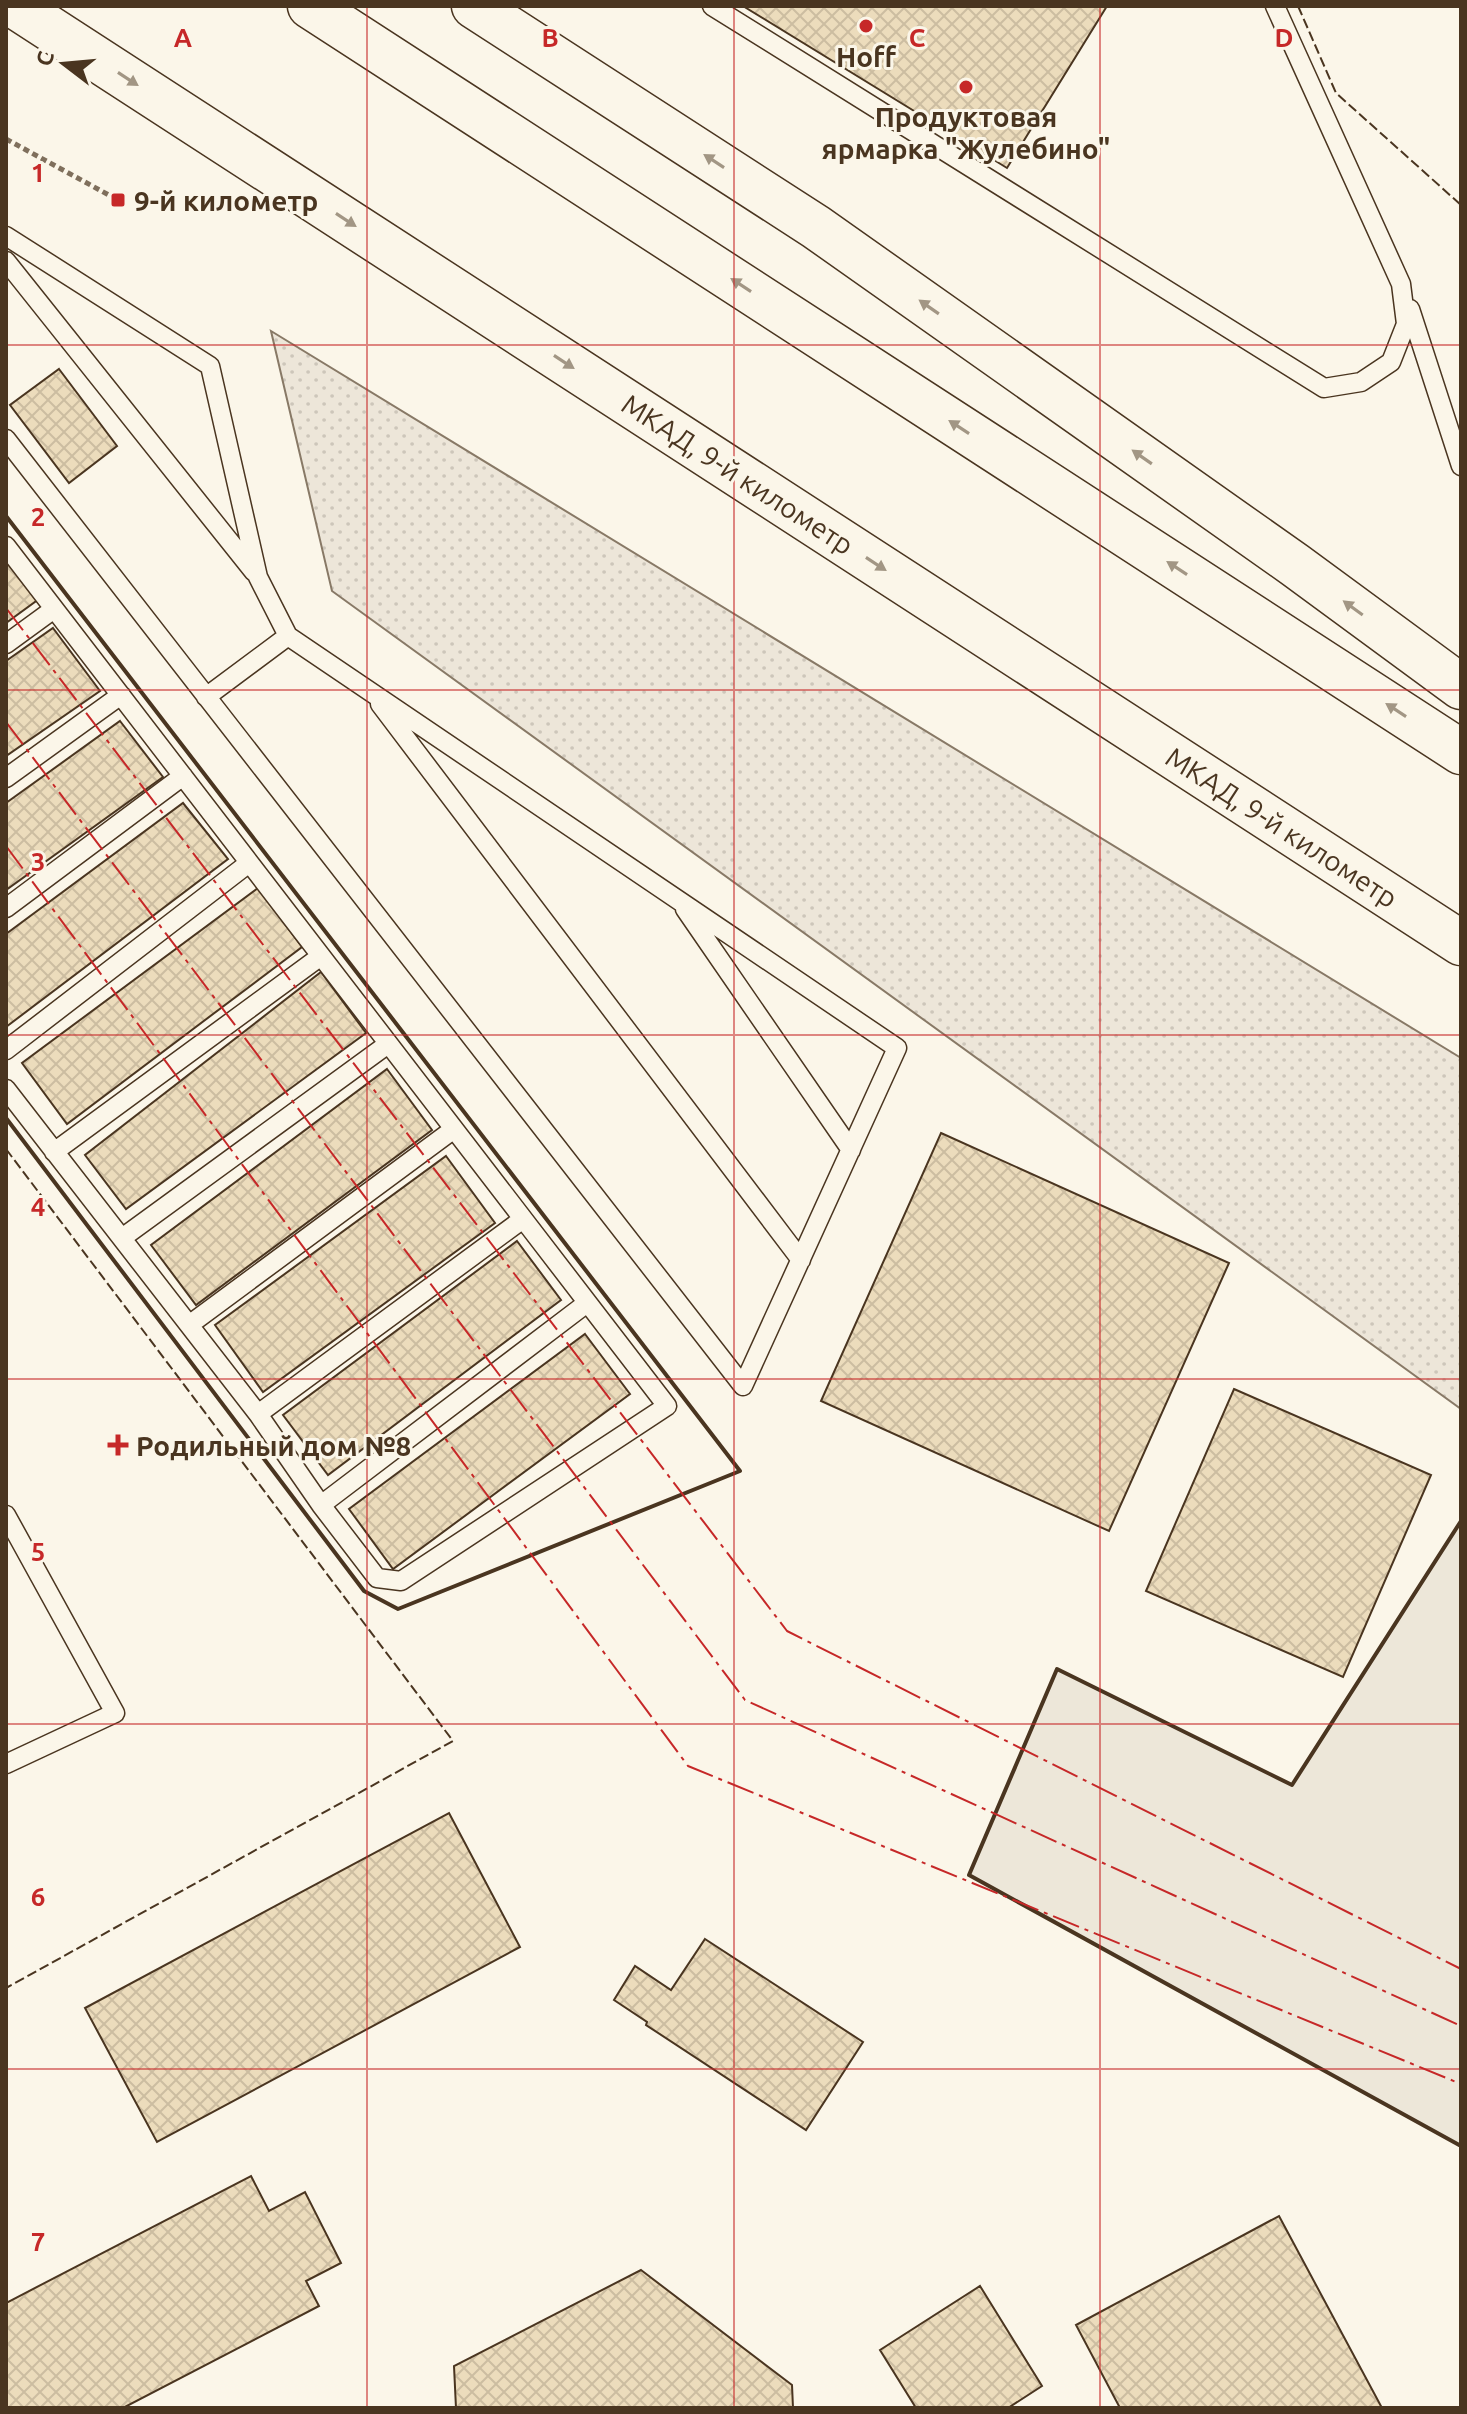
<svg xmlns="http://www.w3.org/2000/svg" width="1467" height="2414" font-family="Ubuntu,sans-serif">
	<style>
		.park { fill: url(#park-dots); stroke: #887966; stroke-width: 2 }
		.parking { fill: #ede7d9; stroke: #887966; stroke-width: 2 }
		.building { fill: url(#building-cross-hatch); stroke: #4a3520; stroke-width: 2 }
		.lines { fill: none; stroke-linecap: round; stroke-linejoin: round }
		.service-casing { stroke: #4a3520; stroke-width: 21 }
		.primary-casing { stroke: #4a3520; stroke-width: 47 }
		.trunk-casing { stroke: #4a3520; stroke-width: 47 }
		.path { stroke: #7f6f5c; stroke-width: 5; stroke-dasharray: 6 4; stroke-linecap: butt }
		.service { stroke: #fbf6e9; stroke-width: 18 }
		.primary { stroke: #fbf6e9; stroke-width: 44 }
		.trunk { stroke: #fbf6e9; stroke-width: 44 }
		.fence { stroke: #4a3520; stroke-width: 2; stroke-dasharray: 10 4; stroke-linecap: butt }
		.wall { stroke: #4a3520; stroke-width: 4 }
		.power { stroke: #c62828; stroke-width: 2; stroke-dasharray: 28 6 4 6; stroke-linecap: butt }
		.oneway { fill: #a29684 }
		.grid { fill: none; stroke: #c62828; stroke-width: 2; stroke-opacity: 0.55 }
		.poi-dot { fill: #c62828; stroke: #fbf6e9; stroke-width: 3 }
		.labels { text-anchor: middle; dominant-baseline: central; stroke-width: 6; stroke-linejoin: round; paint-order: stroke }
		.poi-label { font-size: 28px; font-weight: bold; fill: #4a3520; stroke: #fbf6e9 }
		.street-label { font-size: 28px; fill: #4a3520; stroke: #fbf6e9 }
		.grid-label { font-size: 26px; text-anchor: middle; font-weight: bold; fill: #c62828; stroke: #fbf6e9; stroke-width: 6; stroke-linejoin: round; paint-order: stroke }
	</style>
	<defs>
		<pattern id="park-dots" width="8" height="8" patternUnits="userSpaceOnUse" patternTransform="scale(2)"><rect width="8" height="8" fill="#ede6d9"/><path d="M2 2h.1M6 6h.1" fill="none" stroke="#cdc6ba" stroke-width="1.8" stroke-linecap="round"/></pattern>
		<pattern id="building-cross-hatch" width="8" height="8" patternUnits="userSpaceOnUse" patternTransform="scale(2)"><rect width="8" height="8" fill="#ecdcbc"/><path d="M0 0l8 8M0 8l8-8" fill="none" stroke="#ccbda1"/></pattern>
	</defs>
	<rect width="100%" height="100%" fill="#fbf6e9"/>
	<path class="park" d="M271 331 1461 1058V1409L332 591Z"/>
	<path class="parking" d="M1461 1521V2146L969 1875 1057 1669 1292 1785Z"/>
	<path class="building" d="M743 6H1107L1007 168Z
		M59 369 117 446 69 483 10 405Z
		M6 549 43 596 6 623Z
		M53 628 100 691 6 756V661Z
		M120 721 163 777 6 890V803Z
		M183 803 228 859 6 1027V934Z
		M258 888 302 947 67 1124 22 1063Z
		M321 972 366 1033 126 1209 85 1155Z
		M387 1069 432 1130 196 1305 151 1245Z
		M941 1133 1229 1263 1109 1531 821 1401Z
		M446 1156 495 1223 263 1392 215 1325Z
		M517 1241 561 1300 328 1475 283 1415Z
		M585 1334 630 1394 393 1569 349 1509Z
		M1234 1389 1431 1475 1343 1677 1146 1591Z
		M449 1813 520 1947 157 2142 85 2008Z
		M705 1939 863 2042 806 2130 646 2025 647 2022 614 2000 635 1966 671 1990Z
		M251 2176 269 2211 305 2192 341 2263 306 2281 319 2306 123 2408H6V2303Z
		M1279 2216 1382 2408H1120L1076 2325Z
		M641 2270 792 2385 793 2408H456L454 2366Z
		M980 2286 1042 2386 1008 2408H916L880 2350Z"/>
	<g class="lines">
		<defs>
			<path id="service" d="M712 6 1324 388 1361 382 1391 362 1406 324 1401 284 1275 6
				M6 236 210 366 258 577 288 636 897 1048 743 1386 6 439
				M6 261 254 572
				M1410 309 1461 466
				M6 546 667 1406 401 1581 377 1578 321 1505 258 1414 6 1089
				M6 644 54 609
				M206 697 288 636
				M380 704 801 1260
				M6 778 121 695
				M6 908 183 776
				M685 909 851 1150
				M6 1050 249 863
				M54 1152 321 956
				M122 1238 388 1044
				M189 1325 454 1129
				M258 1414 523 1219
				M321 1505 587 1303
				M6 1515 115 1713 6 1764"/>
			<path id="primary" d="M474 6 816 227 1295 565 1461 687"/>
			<path id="trunk" d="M15 6 1461 943
				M310 6 1461 752"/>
		</defs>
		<use href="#service" class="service-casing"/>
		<use href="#primary" class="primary-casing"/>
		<use href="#trunk" class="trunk-casing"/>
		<path class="path" d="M6 139 118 200"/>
		<use href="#service" class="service"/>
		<use href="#primary" class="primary"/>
		<use href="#trunk" class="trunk"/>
		<path class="fence" d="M1298 6 1336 93 1461 205
			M6 1149 453 1741 6 1988"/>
		<path class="wall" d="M6 516 740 1471 398 1609 364 1591 6 1118
			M1461 1521 1292 1785 1057 1669 969 1875 1461 2146"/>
		<path class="power" d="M6 608 787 1631 1461 1969
			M6 722 745 1700 1461 2026
			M6 846 688 1766 1461 2084"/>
	</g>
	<defs><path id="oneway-solid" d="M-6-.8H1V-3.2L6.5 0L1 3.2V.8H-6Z" transform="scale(2)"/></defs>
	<g class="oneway">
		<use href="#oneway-solid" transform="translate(128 79) rotate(33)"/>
		<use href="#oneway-solid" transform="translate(714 161) rotate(-147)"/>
		<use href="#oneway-solid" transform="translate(346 220) rotate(33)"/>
		<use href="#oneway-solid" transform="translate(741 285) rotate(-147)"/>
		<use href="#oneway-solid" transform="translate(929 307) rotate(-145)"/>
		<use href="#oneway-solid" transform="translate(564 362) rotate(33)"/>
		<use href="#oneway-solid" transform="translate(959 427) rotate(-147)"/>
		<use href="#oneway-solid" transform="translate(1142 457) rotate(-145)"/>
		<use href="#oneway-solid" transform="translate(876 564) rotate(33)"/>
		<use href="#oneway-solid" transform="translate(1177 568) rotate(-147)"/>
		<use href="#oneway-solid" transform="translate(1353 608) rotate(-144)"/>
		<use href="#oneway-solid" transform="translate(1396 710) rotate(-147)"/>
	</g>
	<path class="grid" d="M367 6V2408M734 6V2408M1100 6V2408M6 345H1461M6 690H1461M6 1035H1461M6 1379H1461M6 1724H1461M6 2069H1461"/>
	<g class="poi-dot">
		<circle cx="866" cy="26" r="8"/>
		<circle cx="966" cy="87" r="8"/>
		<rect x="110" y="192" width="16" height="16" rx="4"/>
		<path d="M114 1433h8v8h8v8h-8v8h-8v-8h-8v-8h8z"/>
	</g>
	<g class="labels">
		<g class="poi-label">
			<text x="866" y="56">Hoff</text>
			<text x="966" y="116">Продуктовая<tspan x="966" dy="32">ярмарка "Жулебино"</tspan></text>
			<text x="134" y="200" text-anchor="start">9-й километр</text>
			<text x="136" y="1445" text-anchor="start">Родильный дом №8</text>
		</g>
		<g class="street-label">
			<text transform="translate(738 474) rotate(33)">МКАД, 9-й километр</text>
			<text transform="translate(1282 827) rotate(33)">МКАД, 9-й километр</text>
		</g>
	</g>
	<g class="grid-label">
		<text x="183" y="47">A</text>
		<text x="550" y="47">B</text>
		<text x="917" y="47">C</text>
		<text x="1284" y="47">D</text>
		<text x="38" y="182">1</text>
		<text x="38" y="526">2</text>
		<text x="38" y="871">3</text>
		<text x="38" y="1216">4</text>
		<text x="38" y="1561">5</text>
		<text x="38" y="1906">6</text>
		<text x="38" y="2251">7</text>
	</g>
	<rect width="1467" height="2414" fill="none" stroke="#4a3520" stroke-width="16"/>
	<g transform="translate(64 64) rotate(286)" stroke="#fbf6e9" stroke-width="6" paint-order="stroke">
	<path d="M0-6L14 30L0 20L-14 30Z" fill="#4a3520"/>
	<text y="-12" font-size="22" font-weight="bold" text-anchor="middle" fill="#4a3520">С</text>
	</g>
</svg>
